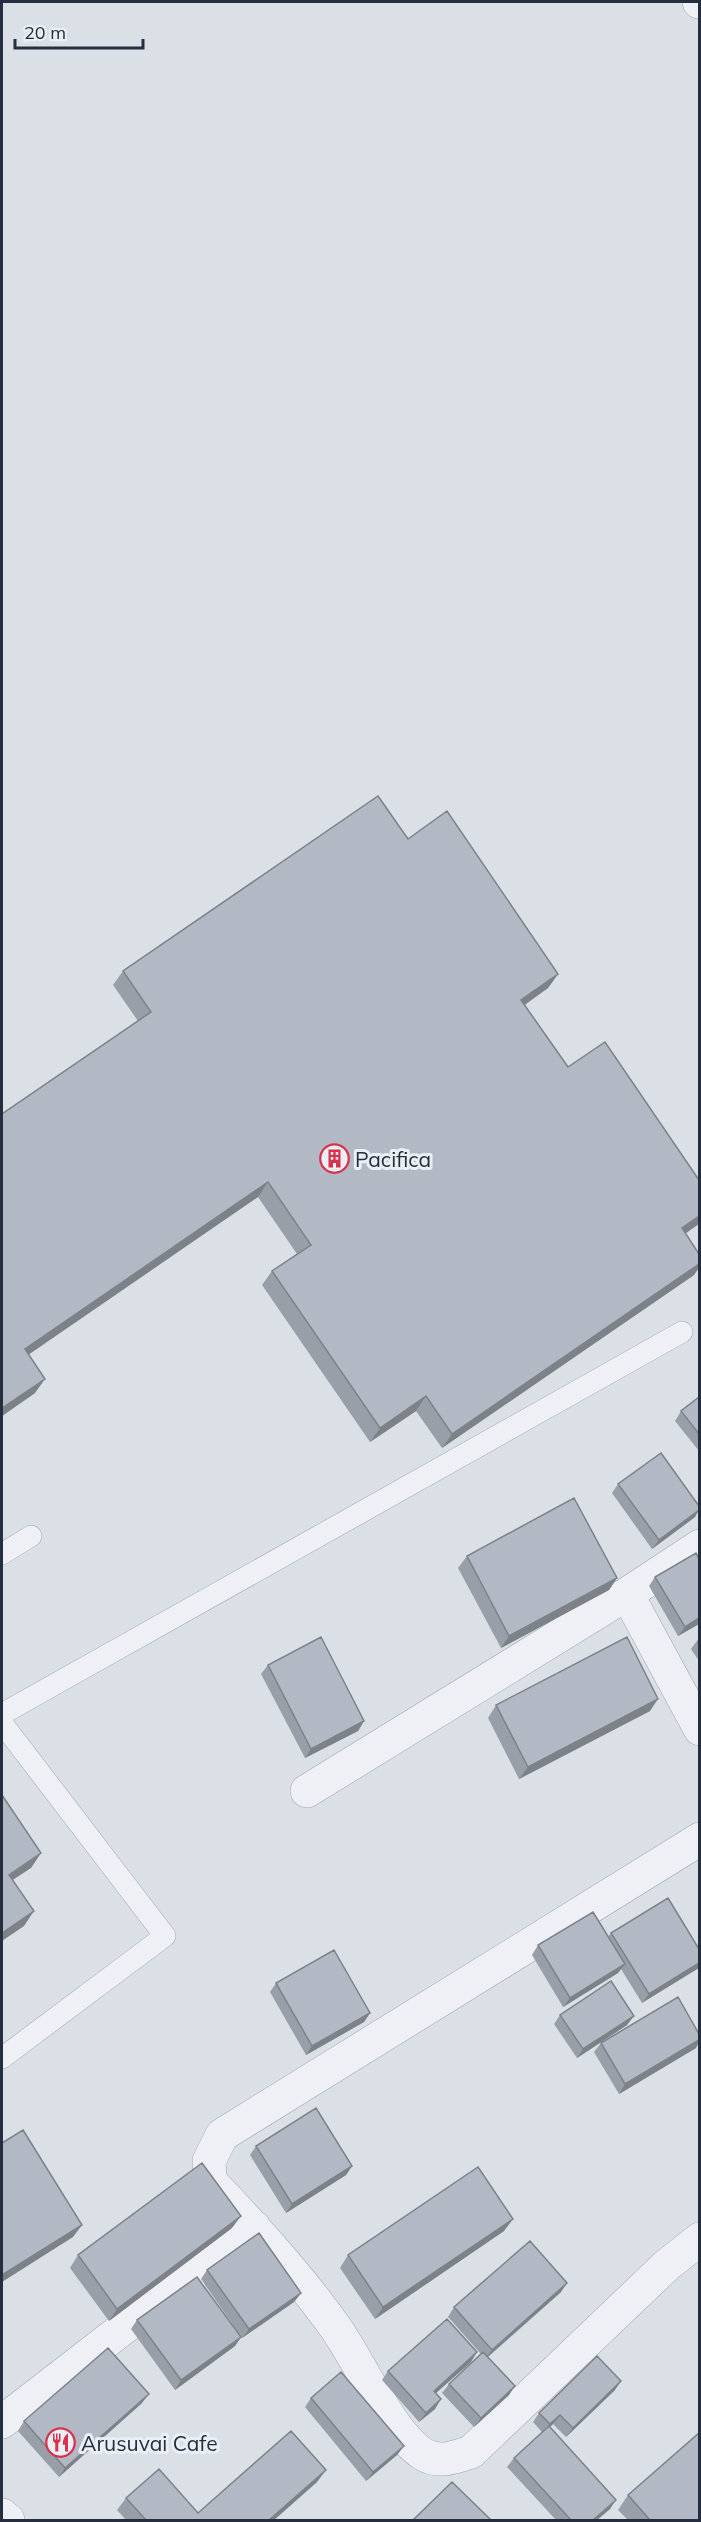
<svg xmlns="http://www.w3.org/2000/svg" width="701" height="2522" font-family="Mulish,sans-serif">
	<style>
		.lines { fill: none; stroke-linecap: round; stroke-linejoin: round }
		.service-casing { stroke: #a0a7b1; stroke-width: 22 }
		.minor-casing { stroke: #a0a7b1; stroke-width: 34 }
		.tertiary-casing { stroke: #a0a7b1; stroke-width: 34 }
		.service { stroke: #eef0f5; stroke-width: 21 }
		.minor { stroke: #eef0f5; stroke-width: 33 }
		.tertiary { stroke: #eef0f5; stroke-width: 33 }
		.wall { fill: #999fa9 }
		.shaded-wall { fill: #7d8289 }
		.building { fill: #b2b9c4; stroke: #7d8289; stroke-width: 1.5 }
		.labels { text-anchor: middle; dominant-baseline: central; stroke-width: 6; stroke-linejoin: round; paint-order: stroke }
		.poi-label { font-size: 21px; fill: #242e3e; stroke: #eaeff5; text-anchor: start }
	</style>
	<rect width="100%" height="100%" fill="#dbe0e7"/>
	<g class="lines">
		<defs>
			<path id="service" d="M2 1554 31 1536
				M2 1714 682 1332
				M2 1723 165 1936 2 2058"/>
			<path id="minor" d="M699 2H700
				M627 1594 700 1729
				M307 1791 627 1594 700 1546
				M700 1839 222 2135 209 2161 210 2181C254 2227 298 2275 335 2327 359 2360 390 2433 423 2454 438 2464 456 2457 471 2452L667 2265 700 2239
				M2 2422 254 2227"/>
			<path id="tertiary" d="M2 2515 8 2520"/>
		</defs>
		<use href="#service" class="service-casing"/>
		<use href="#minor" class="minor-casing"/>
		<use href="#tertiary" class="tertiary-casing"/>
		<use href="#service" class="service"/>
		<use href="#minor" class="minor"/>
		<use href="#tertiary" class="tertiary"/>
	</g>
	<path class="wall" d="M408 839 558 974 548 988 525 1005 686 1233 694 1275 442 1448 416 1411 370 1442 262 1285 272 1271 297 1254 258 1197 28 1354 35 1393 2 1416V1114L138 1021 113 985 123 971Z
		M699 1397V1451L675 1421 681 1411Z
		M618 1484 695 1517 652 1549 612 1493Z
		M467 1556 617 1578 609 1590 501 1648 458 1568Z
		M655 1577 699 1624 678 1636 649 1586Z
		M699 1638V1661L691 1649Z
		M268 1665 364 1721 358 1731 305 1758 261 1674Z
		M496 1705 650 1711 519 1779 488 1718Z
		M611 1933 699 1949 642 2003 621 1969 618 1973 563 2007 532 1955 538 1945 608 1937Z
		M276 1983 370 2013 364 2022 306 2055 270 1992Z
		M560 2015 627 2025 577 2058 554 2024Z
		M601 2043 696 2048 619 2094 594 2052Z
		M256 2146 352 2166 346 2175 286 2213 250 2155Z
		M232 2228 109 2321 70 2268 78 2255Z
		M504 2231 375 2319 340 2268 348 2255Z
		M207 2270 301 2293 294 2302 242 2338 201 2279Z
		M561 2292 488 2357 509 2395 474 2427 442 2393 449 2384 481 2354 448 2317 454 2307Z
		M137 2320 241 2337 235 2346 175 2390 131 2329Z
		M471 2362 436 2393 435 2409 419 2422 382 2380 388 2371Z
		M615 2390 566 2437 553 2424 550 2427 610 2509 597 2520H556L507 2467 514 2458 542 2432 533 2422 539 2413Z
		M311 2398 404 2446 397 2455 366 2481 305 2407Z
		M142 2403 59 2477 18 2431 24 2421Z
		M317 2482 274 2520H126L117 2510 126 2498 198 2513Z
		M628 2495 699 2520H628L618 2510Z"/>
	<path class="shaded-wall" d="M558 974 548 988 511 1014 521 1000Z
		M268 1182 258 1197 15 1364 25 1349Z
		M699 1216V1224L672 1243 682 1228Z
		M699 1264V1268L694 1275 442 1448 452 1434Z
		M45 1379 35 1393 2 1416V1408Z
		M426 1396 416 1411 370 1442 380 1428Z
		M699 1510 695 1517 652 1549 659 1540Z
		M617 1578 609 1590 501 1648 509 1636Z
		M699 1618V1624L678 1636 685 1627Z
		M658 1699 650 1711 519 1779 528 1767Z
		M364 1721 358 1731 305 1758 311 1749Z
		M41 1853 31 1868 2 1887 9 1875Z
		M34 1911 24 1926 2 1941V1933Z
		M699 1963V1968L642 2003 649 1994Z
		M625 1964 618 1973 563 2007 570 1998Z
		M370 2013 364 2022 306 2055 312 2046Z
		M634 2016 627 2025 577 2058 583 2049Z
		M699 2040V2042L696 2048 619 2094 625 2084Z
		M352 2166 346 2175 286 2213 292 2204Z
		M241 2216 232 2228 109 2321 117 2309Z
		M513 2219 504 2231 375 2319 383 2307Z
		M82 2225 73 2237 2 2282V2275Z
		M567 2283 561 2292 485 2359 492 2350Z
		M301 2293 294 2302 242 2338 249 2329Z
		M241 2337 235 2346 175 2390 181 2380Z
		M477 2352 471 2362 428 2400 434 2391Z
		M621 2381 615 2390 566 2437 573 2428Z
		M515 2386 509 2395 474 2427 481 2418Z
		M149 2394 142 2403 59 2477 65 2468Z
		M441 2399 435 2409 419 2422 426 2413Z
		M560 2415 553 2424 543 2433 550 2424Z
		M404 2446 397 2455 366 2481 373 2472Z
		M326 2470 317 2482 274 2520H269Z
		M616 2500 610 2509 597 2520H593Z"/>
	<path class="building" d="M378 796 408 839 447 811 558 974 521 1000 568 1067 605 1042 699 1180V1216L682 1228 699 1254V1264L452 1434 426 1396 380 1428 272 1271 311 1245 268 1182 25 1349 45 1379 2 1408V1114L151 1012 123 971Z
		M699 1397V1434L681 1411Z
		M661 1453 699 1506V1510L659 1540 618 1484Z
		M574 1498 617 1578 509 1636 467 1556Z
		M696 1553 699 1559V1618L685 1627 655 1577Z
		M321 1637 364 1721 311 1749 268 1665Z
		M627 1637 658 1699 528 1767 496 1705Z
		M2 1795 41 1853 9 1875 34 1911 2 1933Z
		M668 1898 699 1949V1963L649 1994 611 1933Z
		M593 1912 625 1964 570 1998 538 1945Z
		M334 1950 370 2013 312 2046 276 1983Z
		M611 1981 634 2016 583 2049 560 2015Z
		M678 1997 699 2034V2040L625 2084 601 2043Z
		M316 2108 352 2166 292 2204 256 2146Z
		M23 2130 82 2225 2 2275V2143Z
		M202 2163 241 2216 117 2309 78 2255Z
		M478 2167 513 2219 383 2307 348 2255Z
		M259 2233 301 2293 249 2329 207 2270Z
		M530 2241 567 2283 492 2350 454 2307Z
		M197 2277 241 2337 181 2380 137 2320Z
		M447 2319 477 2352 434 2391 441 2399 426 2413 388 2371Z
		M108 2348 149 2394 65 2468 24 2421Z
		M483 2352 515 2386 481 2418 449 2384Z
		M597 2356 621 2381 573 2428 560 2415 550 2424 539 2413Z
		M341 2372 404 2446 373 2472 311 2398Z
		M549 2426 616 2500 593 2520H571L514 2458Z
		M291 2431 326 2470 269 2520H146L126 2498 159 2469 198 2513Z
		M699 2433V2520H650L628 2495Z
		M452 2482 491 2520H413Z"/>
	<defs>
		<symbol id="building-ring" viewBox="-11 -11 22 22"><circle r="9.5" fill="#eaeff5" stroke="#da324c" stroke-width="1.5"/><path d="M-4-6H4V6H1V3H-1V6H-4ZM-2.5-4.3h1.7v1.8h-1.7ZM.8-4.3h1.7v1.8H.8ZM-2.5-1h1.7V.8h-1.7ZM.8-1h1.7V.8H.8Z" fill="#da324c"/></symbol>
		<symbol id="restaurant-ring" viewBox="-11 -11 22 22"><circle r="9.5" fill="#eaeff5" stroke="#da324c" stroke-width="1.5"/><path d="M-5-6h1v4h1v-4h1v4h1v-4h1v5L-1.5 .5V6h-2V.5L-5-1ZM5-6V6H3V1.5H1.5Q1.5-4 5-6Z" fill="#da324c"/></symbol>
	</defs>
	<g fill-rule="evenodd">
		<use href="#building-ring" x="318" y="1142" width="33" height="33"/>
		<use href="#restaurant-ring" x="44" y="2426" width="33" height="33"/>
	</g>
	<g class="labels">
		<g class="poi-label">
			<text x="355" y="1159">Pacifica</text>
			<text x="81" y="2443">Arusuvai Cafe</text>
		</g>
	</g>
	<rect width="701" height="2522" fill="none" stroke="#242e3e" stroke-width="6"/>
	<path d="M15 39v9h128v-9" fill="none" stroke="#242e3e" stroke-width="3"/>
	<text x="24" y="39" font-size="18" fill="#242e3e" stroke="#eaeff5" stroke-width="4.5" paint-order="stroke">20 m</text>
</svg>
